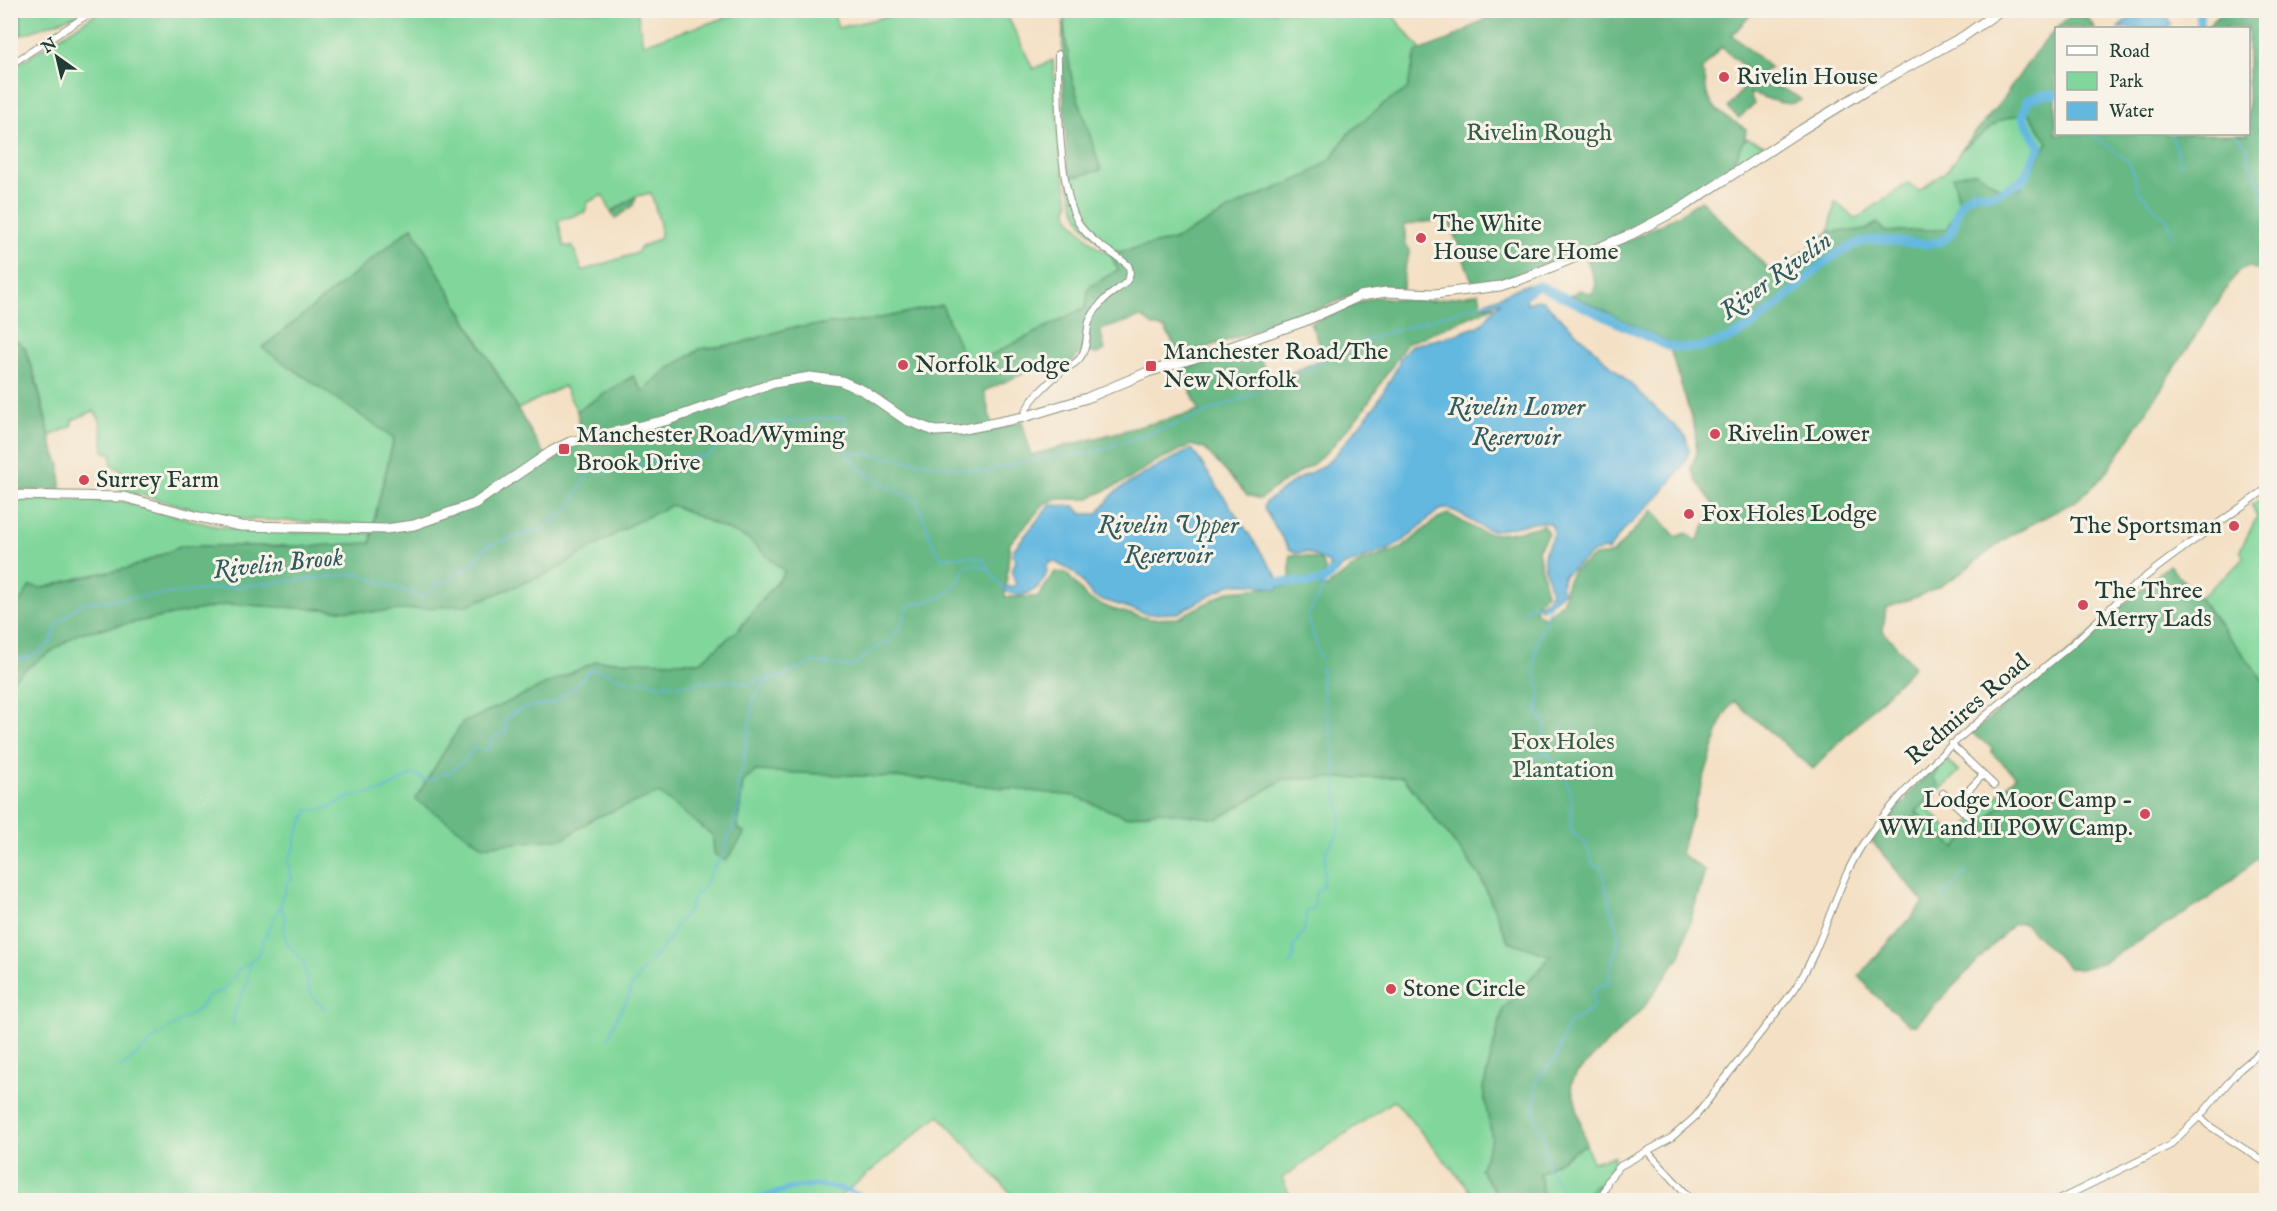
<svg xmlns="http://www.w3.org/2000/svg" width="2277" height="1211" font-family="'IM FELL English',serif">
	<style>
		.green { fill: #81d79b; stroke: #508a68; stroke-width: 1.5; fill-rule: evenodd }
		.forest { fill: #68b883; stroke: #447a5c; stroke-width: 1.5 }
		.water { fill: #64b8e0; stroke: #427a8a; stroke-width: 1.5 }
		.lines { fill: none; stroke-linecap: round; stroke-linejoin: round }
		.stream { stroke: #64b8e0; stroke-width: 1.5 }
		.canal { stroke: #64b8e0; stroke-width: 5 }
		.river { stroke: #64b8e0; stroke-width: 9 }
		.minor-casing { stroke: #8a8e7c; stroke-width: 8 }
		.primary-casing { stroke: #8a8e7c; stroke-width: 11 }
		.minor { stroke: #fff; stroke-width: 6 }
		.primary { stroke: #fff; stroke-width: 9 }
		.poi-dot { fill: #d1495b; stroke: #f7f3e8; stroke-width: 2 }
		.labels { text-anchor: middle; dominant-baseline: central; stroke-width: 6; stroke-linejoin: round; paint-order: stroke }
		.poi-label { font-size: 24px; fill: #1f3d34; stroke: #f7f3e8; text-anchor: start }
		.park-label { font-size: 24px; fill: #335c49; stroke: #f7f3e8 }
		.street-label { font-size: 24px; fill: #1f3d34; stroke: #f7f3e8 }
		.water-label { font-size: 26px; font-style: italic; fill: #305c5f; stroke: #f7f3e8 }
	</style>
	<rect width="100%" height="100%" fill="#f7f3e8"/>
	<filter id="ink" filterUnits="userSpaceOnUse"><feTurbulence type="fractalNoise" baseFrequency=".0167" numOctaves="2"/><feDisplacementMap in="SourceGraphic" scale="12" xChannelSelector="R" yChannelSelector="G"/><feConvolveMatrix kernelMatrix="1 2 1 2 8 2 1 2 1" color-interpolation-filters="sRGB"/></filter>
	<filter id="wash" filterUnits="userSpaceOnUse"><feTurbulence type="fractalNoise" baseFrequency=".008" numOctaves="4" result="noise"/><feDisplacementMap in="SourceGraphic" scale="24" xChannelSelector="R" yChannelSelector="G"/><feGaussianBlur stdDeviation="1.35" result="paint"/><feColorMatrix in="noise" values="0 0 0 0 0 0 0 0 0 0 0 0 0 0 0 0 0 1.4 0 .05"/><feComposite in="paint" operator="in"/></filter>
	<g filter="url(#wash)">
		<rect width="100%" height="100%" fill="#f4e0c4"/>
		<path class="green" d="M21 10 88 11 21 35Z
			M2240 10 2266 11V21L2240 12Z
			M100 11H637L643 44 747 11H833L838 28 910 11H1005L1033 69 1053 60 1060 151 1069 204 1067 207 1069 218 1096 247 1110 254 1119 270 1104 278 1086 307 967 367 942 305 872 320 790 328 738 344 700 349 662 373 643 392 633 376 577 411 564 386 518 409 412 227 263 348 394 438 373 525 244 519 219 516 142 495 121 492 120 469 112 466 111 453 104 452 100 420 94 411 72 420V426L50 436 36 378 11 349V69ZM651 193 660 224V238L640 248 637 253 582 271 573 247 564 246 558 221 585 212 588 202 603 195 611 212 637 196Z
			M1065 11H1402L1393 16 1421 50 1416 52 1408 89 1380 107 1348 134 1331 159 1306 177 1244 202 1174 240 1118 252C1080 229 1077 222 1068 178L1101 170C1087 125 1059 57 1065 11Z
			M2028 112 2048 142 2023 187 2005 192 1977 172 1959 202 1947 229 1885 232 1877 223 1866 230 1829 232 1835 202 1856 219 1908 183 1919 191 1949 169 1961 150 1999 121Z
			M1746 138 1768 146 1724 174Z
			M2266 495V684L2199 598 2240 563 2243 556 2240 550 2257 517 2252 505Z
			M11 499 121 501 210 525 254 532 372 533 371 543 314 546H182L130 568 87 576 43 588 11 616Z
			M672 505 748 539 785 572 738 630 700 662 597 661 415 799 483 846 565 838 594 818 659 793 713 836 714 854 744 833 737 828 743 782 756 771 929 779 1074 796 1126 817 1159 811 1218 819 1284 779 1403 777 1480 876 1508 941 1551 956 1503 1009 1483 1089 1492 1138 1480 1170 1494 1190 1506 1200H1478L1394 1100 1282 1178 1292 1200H1017L939 1115 836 1200H11L10 681 24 670 79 633 229 604 375 612 634 523Z
			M1946 759 1959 771 1925 806 1956 837 1964 830 1966 837 1955 848 1916 811 1939 786 1933 778Z
			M2002 791 2004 802 1975 831 1969 824Z
			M1586 1144 1592 1162 1614 1156 1613 1166 1600 1185 1593 1186 1586 1200H1543L1540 1173Z"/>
		<path class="forest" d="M2080 10 2083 11 2095 28H2057L2065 20Z
			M10 11H21V35L11 39Z
			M1500 11H1754L1732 35 1771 68 1755 76 1721 47 1701 71C1708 79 1704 85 1707 94 1711 110 1733 121 1746 129 1746 141 1732 165 1724 174 1713 186 1692 196 1678 204 1618 237 1541 272 1474 286L1448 219 1404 225 1406 245 1410 250 1404 271 1403 289 1372 288 1305 314 1181 356 1165 329 1153 326 1141 317 1100 330 1105 350 1097 354 1081 351 1074 360 1054 374 1045 364 984 391 993 430 1022 421 1031 455 1199 411 1181 367 1255 344 1269 382 1326 358 1310 323 1373 297 1431 301 1479 293 1482 306H1495L1406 344 1362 412 1329 450 1312 465 1277 486 1260 499 1247 495 1205 449 1191 445 1155 462 1128 480 1087 499H1057L1045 503 1010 543 1005 597H1038L1055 572 1067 574 1088 599 1112 609 1150 619 1178 618 1229 591 1290 586V555L1305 556 1321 561 1326 570 1321 586 1327 587 1357 564 1402 548 1438 518 1448 514C1458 518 1473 529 1482 532 1502 537 1524 530 1543 525L1548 533 1538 550 1546 593 1538 602 1535 612 1545 617 1563 601 1567 582 1573 571 1595 556 1612 554 1653 510 1676 537 1687 533 1697 541 1715 506 1696 480 1691 467 1697 453 1695 430 1668 342 1571 295 1580 290 1592 294 1596 285 1586 257C1626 242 1666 225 1701 200L1774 275 1829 232 1866 230 1877 223 1885 232 1947 229 1959 202 1953 176 1977 172 2005 192 2022 187 2048 142 2028 112 1999 121 1961 150 2003 99 2034 54 2056 29V134H2248V28H2206L2224 11H2240L2266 21V274L2248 266 2238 271 2105 475 2076 501 2011 535 1951 580 1921 595 1886 608 1883 631 1914 666 1813 769 1734 701 1723 717 1680 853 1705 871 1680 956 1644 1007 1577 1073 1571 1084 1586 1144 1540 1173 1543 1200H1506L1494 1190 1480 1170 1492 1138 1483 1089 1503 1009 1551 956 1508 941 1480 876 1403 777 1284 779 1218 819 1159 811 1126 817 1074 796 929 779 756 771 743 782 737 828 745 833 726 861 714 854 713 836 659 793 594 818 565 838 483 846 415 799 462 723 597 661 700 662 738 630 785 572 748 539 672 505 634 523 552 572 468 605 375 612 229 604 79 633 24 670 11 681V616L30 586 43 588 87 576 130 568 182 546H314L371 543 373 525 394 438 262 348 412 227 542 451 555 461 581 435 577 411 633 376 643 392 662 373 700 349 738 344 790 328 872 320 942 305 968 367 1086 307 1088 288 1118 270 1110 254 1174 240 1244 202 1306 176 1331 159 1348 134 1380 107 1407 89 1416 52 1448 40Z
			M1063 22 1072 79 1101 170 1068 178 1062 68Z
			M1765 79C1776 90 1790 89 1801 100 1786 110 1765 96 1750 93L1754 104 1739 118 1728 108 1746 84 1757 83Z
			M637 196 633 205 615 219 611 212Z
			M17 341 25 348 35 378 53 449 60 465 61 490 11 491 10 349Z
			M2169 565 2199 598 2266 684V852L2207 900 2102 963 2080 969 2069 968 2027 926 2022 923 2013 924 1916 1025H1910L1874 994 1859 976 1924 903 1871 840 1901 803 1907 800 1906 797 1944 757 1946 759 1933 778 1940 786 1916 812 1955 848 1965 837 1964 830 1969 824 1976 831 2004 802 2002 791 2016 776 1992 753V748L1972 733 2075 648Z
			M1600 1185 1598 1200H1586L1593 1186Z"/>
		<path class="water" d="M2138 11H2164L2171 24 2167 28H2118Z
			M1526 285H1533L1536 290 1526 298 1527 303 1538 300 1544 302 1686 437 1689 450 1684 465 1659 496 1622 532 1608 551 1604 549 1593 553 1563 576 1561 587 1564 591 1542 609H1540L1539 604 1545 601 1551 592C1549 580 1541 565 1545 552 1548 542 1557 535 1551 524 1537 517 1509 532 1490 530 1472 527 1458 504 1439 510L1402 542 1390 549 1343 566 1329 581 1325 580 1330 568 1329 563 1307 552 1297 553 1289 549 1266 512 1264 507 1266 502 1293 482 1325 465 1335 455 1375 406 1398 366 1400 358 1410 346 1454 335 1478 326 1483 323 1500 302 1486 306 1484 302C1499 298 1511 290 1526 285Z
			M1192 449 1281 582 1278 590 1254 584H1231L1178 613 1147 614 1094 597 1075 573 1055 562H1051L1047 565C1049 579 1033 596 1018 595 1013 594 1008 592 1003 590L1005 586 1011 587 1016 585 1012 572 1016 560 1012 554 1014 549 1050 505 1075 506 1082 514H1097L1115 492 1149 471Z"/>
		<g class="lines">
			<path class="stream" d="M2092 134 2130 163 2139 192 2168 221 2173 236
				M2171 134 2181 165
				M2234 134 2247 145 2248 160 2258 178 2266 207
				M847 451 984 472 1033 460 1094 452 1178 424 1260 391 1369 339 1486 302
				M1550 603 1544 626 1538 638 1535 656V674L1540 689 1537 714 1546 723 1543 738 1546 752 1564 775 1569 790 1572 801 1571 828 1574 835 1586 843 1593 865 1602 868 1608 899 1617 927 1618 936V945L1613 956 1608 984 1598 987 1593 992V1009L1568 1024 1557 1056 1538 1079 1535 1088V1116L1545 1146 1547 1166 1564 1193 1573 1200
				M1522 612 1532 604 1539 606
				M10 661 33 656 50 644 57 625 81 603 356 574 423 597 435 586 473 566 486 546 543 529 568 510 589 472 619 471 653 461 707 456 748 425 845 417C846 428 844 440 847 450 852 472 898 492 917 501L934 547 942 558 967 556 984 559 990 572 1005 590
				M1321 661 1308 616 1327 581
				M1322 667 1321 678 1325 703
				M1523 746 1542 738
				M1528 760 1546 752
				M1941 898 1967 871
				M281 906 285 919 284 932 287 944 303 960 309 990 314 999 326 1009
				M1289 965 1294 957 1293 948 1304 931 1307 911 1314 908 1315 893 1323 886 1326 850 1337 836 1341 813 1336 794V764L1326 708
				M233 1026 235 1010 247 984 250 961
				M608 1039 618 1015 630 995V989L645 968 669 940 674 928 689 910 694 896 702 889 713 868 722 857 727 840 734 826 738 811 740 796 737 786 742 770 755 695 769 679
				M120 1069 158 1036 200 1008 207 996 221 991 232 982 237 971 254 959 261 949 264 938 281 905V897L286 892V883L292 879 288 859 295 848V839L308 810H323L353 796 383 791 411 775H418L423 780 434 779 444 772 448 774 468 757 473 747 488 751 494 737 506 732 505 719 522 708 551 704 576 686 590 670C609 669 612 678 628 681 645 684 641 676 659 686L664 684 677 685 695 684 701 681 721 682 732 680 747 685 761 679 779 678 813 662 853 667 872 650 887 643 901 627 907 608 911 605 942 597 958 583 964 568 968 565 978 564 989 571"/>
			<path class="canal" d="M651 1200 681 1195 729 1200
				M749 1200C761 1199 773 1194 785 1190 816 1181 842 1186 870 1200"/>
			<path class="river" d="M2199 10 2200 28
				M1524 294 1534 287 1540 286 1667 346C1721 357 1762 321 1799 286 1814 272 1827 258 1846 249 1855 244 1866 240 1876 240 1896 240 1922 248 1941 241 1958 234 1953 214 1962 202 1964 199 1970 196 1973 193L1993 195 2022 181 2040 147 2023 117 2027 100 2043 95 2056 94
				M1281 582C1299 581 1321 589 1333 572"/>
		</g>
	</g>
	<g filter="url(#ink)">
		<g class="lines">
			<defs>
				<path id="minor" d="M10 65 95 10
					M1024 417C1025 403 1051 380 1062 371 1068 367 1076 364 1080 358 1088 348 1086 333 1089 322 1091 315 1097 308 1102 302 1111 290 1137 284 1128 265 1113 253 1093 243 1081 227 1058 196 1058 94 1058 54
					M1951 744 1994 785
					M1943 793 1969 817
					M1955 804 1983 775
					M2199 1116 2208 1125 2266 1163
					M1647 1151 1692 1200
					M1601 1200 1608 1180 1620 1166 1671 1138 1695 1117 1794 990C1826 943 1835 881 1869 835 1922 762 1995 708 2064 651 2088 631 2110 607 2134 586 2176 551 2223 521 2266 489
					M2058 1200 2169 1146 2201 1115 2238 1071 2266 1047"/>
				<path id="primary" d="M10 495 124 497 199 517 241 526 386 529 414 525 474 504 552 451 570 442 668 420 774 383 810 377 841 381 864 391 906 420 935 431 960 430 1024 417 1087 398 1148 372 1225 349 1305 321 1360 296 1386 292 1435 294 1500 286 1532 275 1632 234 1681 208 1801 130 1868 89 1964 36 2001 10"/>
			</defs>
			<use href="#minor" class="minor-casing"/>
			<use href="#primary" class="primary-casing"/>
			<use href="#minor" class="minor"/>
			<use href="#primary" class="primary"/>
		</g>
	</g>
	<g class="poi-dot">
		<circle cx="1724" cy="77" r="6"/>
		<circle cx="1421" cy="238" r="6"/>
		<circle cx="903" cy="365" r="6"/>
		<rect x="1145" y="360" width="12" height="12" rx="3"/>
		<circle cx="1715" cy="434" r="6"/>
		<rect x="558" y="443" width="12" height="12" rx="3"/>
		<circle cx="84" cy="480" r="6"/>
		<circle cx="1689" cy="514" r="6"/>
		<circle cx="2234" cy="526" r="6"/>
		<circle cx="2083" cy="605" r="6"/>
		<circle cx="2145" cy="814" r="6"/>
		<circle cx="1391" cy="989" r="6"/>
	</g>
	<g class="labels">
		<g class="poi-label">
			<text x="1736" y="77">Rivelin House</text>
			<text x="1433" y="224">The White<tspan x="1433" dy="28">House Care Home</tspan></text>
			<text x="1163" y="352">Manchester Road/The<tspan x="1163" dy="28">New Norfolk</tspan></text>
			<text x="915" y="365">Norfolk Lodge</text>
			<text x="1727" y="434">Rivelin Lower</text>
			<text x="576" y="435">Manchester Road/Wyming<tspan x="576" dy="28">Brook Drive</tspan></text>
			<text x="96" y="480">Surrey Farm</text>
			<text x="1701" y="514">Fox Holes Lodge</text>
			<text x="2222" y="526" text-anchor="end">The Sportsman</text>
			<text x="2095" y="591">The Three<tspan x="2095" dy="28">Merry Lads</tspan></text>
			<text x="2133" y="800" text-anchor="end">Lodge Moor Camp -<tspan x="2133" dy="28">WWI and II POW Camp.</tspan></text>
			<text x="1403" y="989">Stone Circle</text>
		</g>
		<g class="park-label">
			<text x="1539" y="133">Rivelin Rough</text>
			<text x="1563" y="742">Fox Holes<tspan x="1563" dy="28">Plantation</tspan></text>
		</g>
		<g class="street-label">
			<text transform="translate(1968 710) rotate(-41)">Redmires Road</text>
		</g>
		<g class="water-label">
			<text transform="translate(1776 276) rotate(-36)">River Rivelin</text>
			<text x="1516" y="407">Rivelin Lower<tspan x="1516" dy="30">Reservoir</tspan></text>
			<text x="1168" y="525">Rivelin Upper<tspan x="1168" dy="30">Reservoir</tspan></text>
			<text transform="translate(278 564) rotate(-6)">Rivelin Brook</text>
		</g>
	</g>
	<rect width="2277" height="1211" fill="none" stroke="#f7f3e8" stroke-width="36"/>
	<rect x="2055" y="27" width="195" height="108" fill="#f7f3e8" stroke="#a1aaa0" stroke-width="1.5"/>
	<rect x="2067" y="46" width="30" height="9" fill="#ffffff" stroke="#a1aaa0" stroke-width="1.5"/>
	<text x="2109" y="57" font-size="18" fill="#1f3d34">Road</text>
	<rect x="2067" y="72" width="30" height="18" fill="#81d79b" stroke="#a1aaa0" stroke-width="1.5"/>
	<text x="2109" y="87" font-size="18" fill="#1f3d34">Park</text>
	<rect x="2067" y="102" width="30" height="18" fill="#64b8e0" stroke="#a1aaa0" stroke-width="1.5"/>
	<text x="2109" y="117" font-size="18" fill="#1f3d34">Water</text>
	<g transform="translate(57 57) rotate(326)" stroke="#f7f3e8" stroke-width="4.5" paint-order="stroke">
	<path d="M0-4.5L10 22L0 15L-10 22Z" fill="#1f3d34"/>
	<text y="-9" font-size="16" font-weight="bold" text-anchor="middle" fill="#1f3d34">N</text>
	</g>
</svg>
